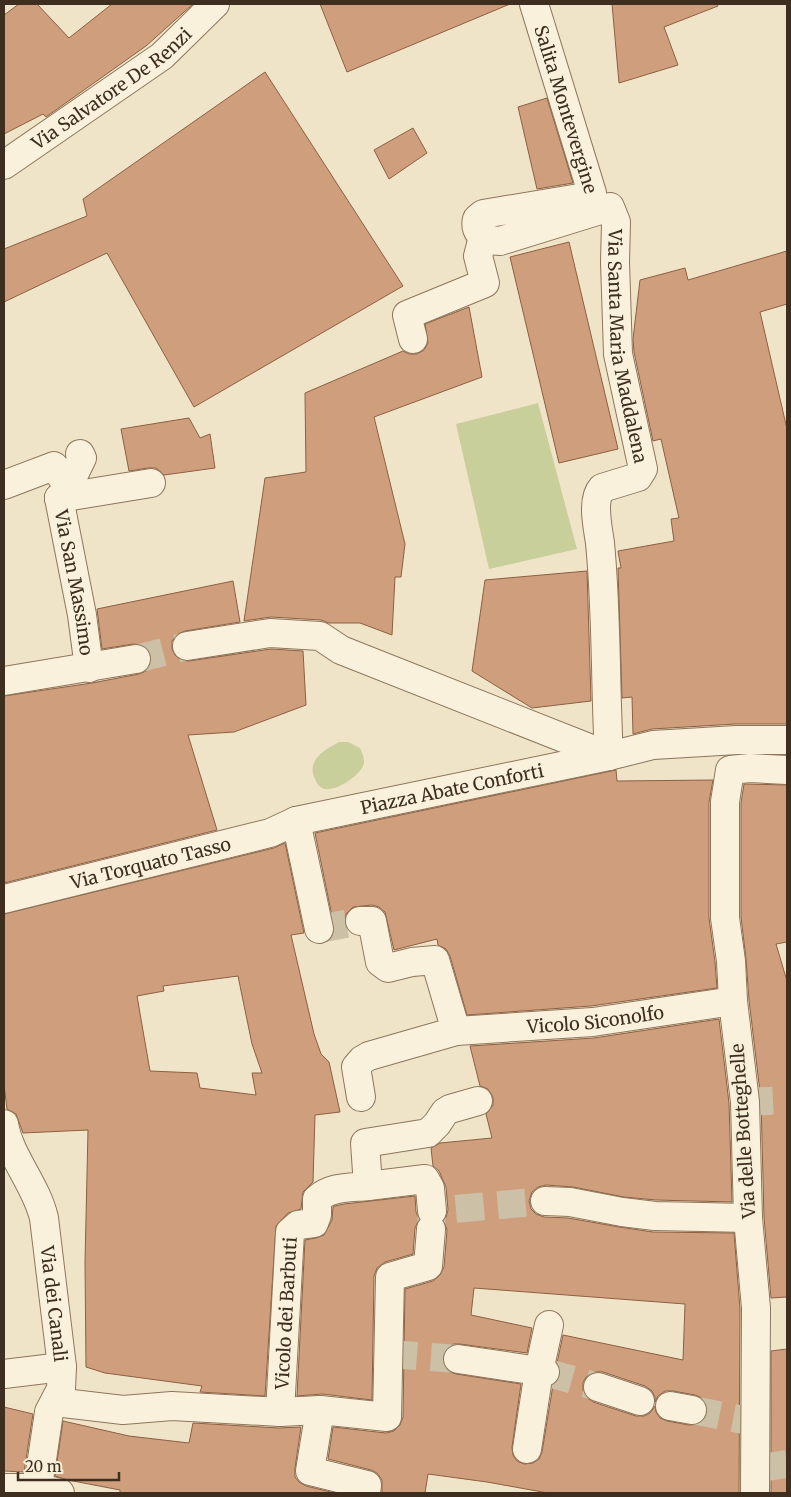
<svg xmlns="http://www.w3.org/2000/svg" width="791" height="1497" font-family="Merriweather,serif">
	<style>
		.green { fill: #c9cf9b }
		.building { fill: #cf9f7d; stroke: #8d5f41; fill-rule: evenodd }
		.lines { fill: none; stroke-linecap: round; stroke-linejoin: round }
		.minor-tunnel { stroke: #ccc0a6; stroke-width: 28; stroke-dasharray: 28 14; stroke-linecap: butt }
		.minor-casing { stroke: #8d765c; stroke-width: 30 }
		.minor { stroke: #faf1dc; stroke-width: 28 }
		.labels { text-anchor: middle; dominant-baseline: central; stroke-width: 5; stroke-linejoin: round; paint-order: stroke }
		.street-label { font-size: 18px; fill: #3d2e20; stroke: #f7eed8 }
	</style>
	<rect width="100%" height="100%" fill="#f0e4c8"/>
	<path class="green" d="M538 403 577 549 489 569 456 424Z
		M339 742H348L360 748C362 753 366 760 363 766 359 776 337 791 325 789 320 788 317 784 315 779 306 760 324 750 339 742Z"/>
	<path class="building" d="M19 4H37L69 38 112 4H193L146 46 46 117 43 114 4 134V15Z
		M320 4H510L347 72Z
		M612 4H717L718 6 664 27 678 65 619 83Z
		M265 72 403 286 194 407 107 253 4 302V249L87 216 83 199Z
		M547 98 573 183 537 189 518 107Z
		M413 128 427 153 389 179 374 150Z
		M569 242 618 449 559 463 510 257Z
		M787 251V304L760 312 787 429V724H736L652 729 633 734 632 697 622 698 618 568H621L618 551 674 541 671 519 679 518 661 439 653 441 634 352 633 339 640 280 685 268 688 280Z
		M469 307 482 377 374 417 405 544 401 577H395L392 635 360 623H329L321 620 271 617 244 621 265 478 306 472 305 393 403 351 409 354H417L424 350 428 343 425 324Z
		M189 418 200 438 210 434 215 468 164 475 156 468H148L129 471 121 429Z
		M587 571 591 701 532 708 472 671 485 580Z
		M233 581 240 622 185 631 178 634 172 641V649L175 655 181 660 189 661 271 649 303 651 306 705 234 732 188 735 217 830 4 883V696L92 683 139 674 146 671 150 665 151 657 148 649 142 645 133 644 102 649 97 609Z
		M616 770 617 781 713 780 709 802V918L715 962 717 988 591 1006 467 1015 450 956 446 949 438 945 437 939 394 950 385 912 379 907 372 905 353 907 346 914 345 924 334 926 315 833Z
		M744 784 787 785V942L776 944 787 981V1297L771 1298 764 1217 761 1100 749 1000 746 959 741 917V803Z
		M285 843 304 933 291 935 314 1034 321 1054 329 1062 340 1112 315 1115 313 1182 303 1192 301 1209 288 1213 276 1226 265 1396 200 1392 202 1386 105 1373 86 1367 85 1262 88 1130 23 1133 16 1114 7 1109 4 1085V914L274 848ZM238 976 252 1044 262 1073H252L256 1095 200 1088 197 1073 150 1071 137 996 164 991 163 986Z
		M719 1019 729 1103 732 1202 656 1200 624 1197 573 1187 546 1185 538 1187 532 1192 529 1201 531 1209 536 1214 544 1217 568 1218 619 1227 653 1232 734 1233 740 1309 739 1493H548L487 1482 428 1474 425 1493H382V1480L377 1473 371 1470 328 1459 333 1427 386 1433 394 1431 400 1425 403 1417 405 1289 433 1281 440 1275 444 1267 447 1230 444 1221 446 1217 448 1210 446 1187 439 1171 433 1166 431 1148 440 1143 492 1138 486 1114 493 1105V1097L488 1089 480 1086 470 1046 594 1038ZM474 1288 685 1304 683 1360 563 1335 557 1363 560 1367V1375L557 1381 553 1385 542 1452 539 1459 533 1463 524 1464 517 1461 513 1455 512 1447 521 1384 456 1374 448 1371 443 1364V1357L446 1350 453 1344H460L527 1353 532 1328 471 1315ZM594 1372H603L645 1386 652 1391 655 1397V1402L658 1396 665 1391H673L695 1395 702 1398 706 1404 707 1413 704 1420 698 1424 689 1425 667 1421 660 1418 656 1412 655 1406 650 1413 644 1416H636L593 1402 586 1397 583 1390V1382L587 1376Z
		M415 1196 416 1212 419 1219 415 1228 413 1254 385 1262 377 1268 374 1276 372 1400 322 1394 297 1396 305 1240 316 1238 324 1235 332 1220 333 1207 335 1206 344 1204Z
		M787 1349V1493H771V1351Z
		M4 1407 33 1414 24 1472 4 1471Z
		M63 1421 129 1436 189 1443 193 1423 279 1428 301 1427 295 1468V1477L299 1482 306 1486 335 1493H120V1490L68 1480 55 1476Z"/>
	<g class="lines">
		<path class="minor-tunnel" d="M136 659 187 646
			M319 929 360 921
			M745 1102 787 1100
			M431 1229 432 1211 545 1201
			M389 1354 458 1359
			M545 1372 598 1387
			M692 1410 749 1421
			M767 1467 787 1464"/>
		<defs>
			<g id="minor">
				<path id="s1" d="M534 4 592 193 591 196 483 214 477 219C473 234 487 241 500 241L610 207 616 222 615 262 618 354 643 469 638 477 602 488C591 500 598 528 600 543 607 614 605 685 609 756"/>
				<path id="s2" d="M4 165 162 56 215 4"/>
				<path d="M413 339 407 315 485 283 478 256 483 237"/>
				<path d="M4 485 54 466 72 492 59 498"/>
				<path d="M68 487 82 458 80 454"/>
				<path id="s3" d="M59 498 82 615 89 668"/>
				<path d="M59 498 151 483"/>
				<path d="M187 646 270 633 320 636 341 650 609 756"/>
				<path d="M4 681 136 659"/>
				<path d="M296 821 319 929"/>
				<path id="s4" d="M4 899 270 833 296 821 609 756 653 745 737 740H787"/>
				<path d="M360 921H372L380 962 388 968 412 962 435 960 456 1031"/>
				<path id="s5" d="M361 1097 356 1067 362 1060 369 1056 456 1031 593 1022 733 1001"/>
				<path id="s6" d="M4 1124C10 1158 36 1184 44 1218L62 1367 61 1389 49 1412 37 1493"/>
				<path d="M368 1186 425 1179 430 1188 432 1211"/>
				<path d="M545 1201 570 1202 622 1212 655 1216 748 1218"/>
				<path d="M458 1359 545 1372"/>
				<path d="M4 1374 62 1367"/>
				<path d="M598 1387 640 1401"/>
				<path d="M55 1402 123 1410 172 1406 280 1412 320 1410"/>
				<path d="M670 1406 692 1410"/>
				<path id="s7" d="M280 1412 290 1232 298 1225 314 1223 317 1215V1199C332 1186 350 1188 368 1186L365 1143 428 1133 437 1124 445 1112 450 1109 478 1101"/>
				<path d="M527 1449 539 1371 549 1325"/>
				<path d="M4 1488H38L60 1493"/>
				<path d="M366 1493 367 1485 310 1471 320 1410 387 1417 390 1277 428 1266 431 1229"/>
				<path d="M755 1493 756 1308 748 1218 745 1102 733 1001 731 961 725 918V802L730 770 750 768 787 770"/>
			</g>
		</defs>
		<use href="#minor" class="minor-casing"/>
		<use href="#minor" class="minor"/>
	</g>
	<g class="labels">
		<g class="street-label">
			<text stroke="none"><textPath href="#s2" startOffset="132">Via Salvatore De Renzi</textPath></text>
			<text stroke="none"><textPath href="#s1" startOffset="110">Salita Montevergine</textPath></text>
			<text stroke="none"><textPath href="#s1" startOffset="612">Via Santa Maria Maddalena</textPath></text>
			<text stroke="none"><textPath href="#s3" startOffset="86">Via San Massimo</textPath></text>
			<text stroke="none"><textPath href="#s4" startOffset="462">Piazza Abate Conforti</textPath></text>
			<text stroke="none"><textPath href="#s4" startOffset="151">Via Torquato Tasso</textPath></text>
			<text stroke="none"><textPath href="#s5" startOffset="278">Vicolo Siconolfo</textPath></text>
			<text transform="translate(743 1131) rotate(-94)">Via delle Botteghelle</text>
			<text stroke="none"><textPath href="#s6" startOffset="189">Via dei Canali</textPath></text>
			<text stroke="none"><textPath href="#s7" startOffset="99">Vicolo dei Barbuti</textPath></text>
		</g>
	</g>
	<rect width="791" height="1497" fill="none" stroke="#3d2e20" stroke-width="10"/>
	<path d="M18 1472v8h101v-8" fill="none" stroke="#3d2e20" stroke-width="2.5"/>
	<text x="25" y="1472" font-size="15" fill="#3d2e20" stroke="#f7eed8" stroke-width="4" paint-order="stroke">20 m</text>
</svg>
